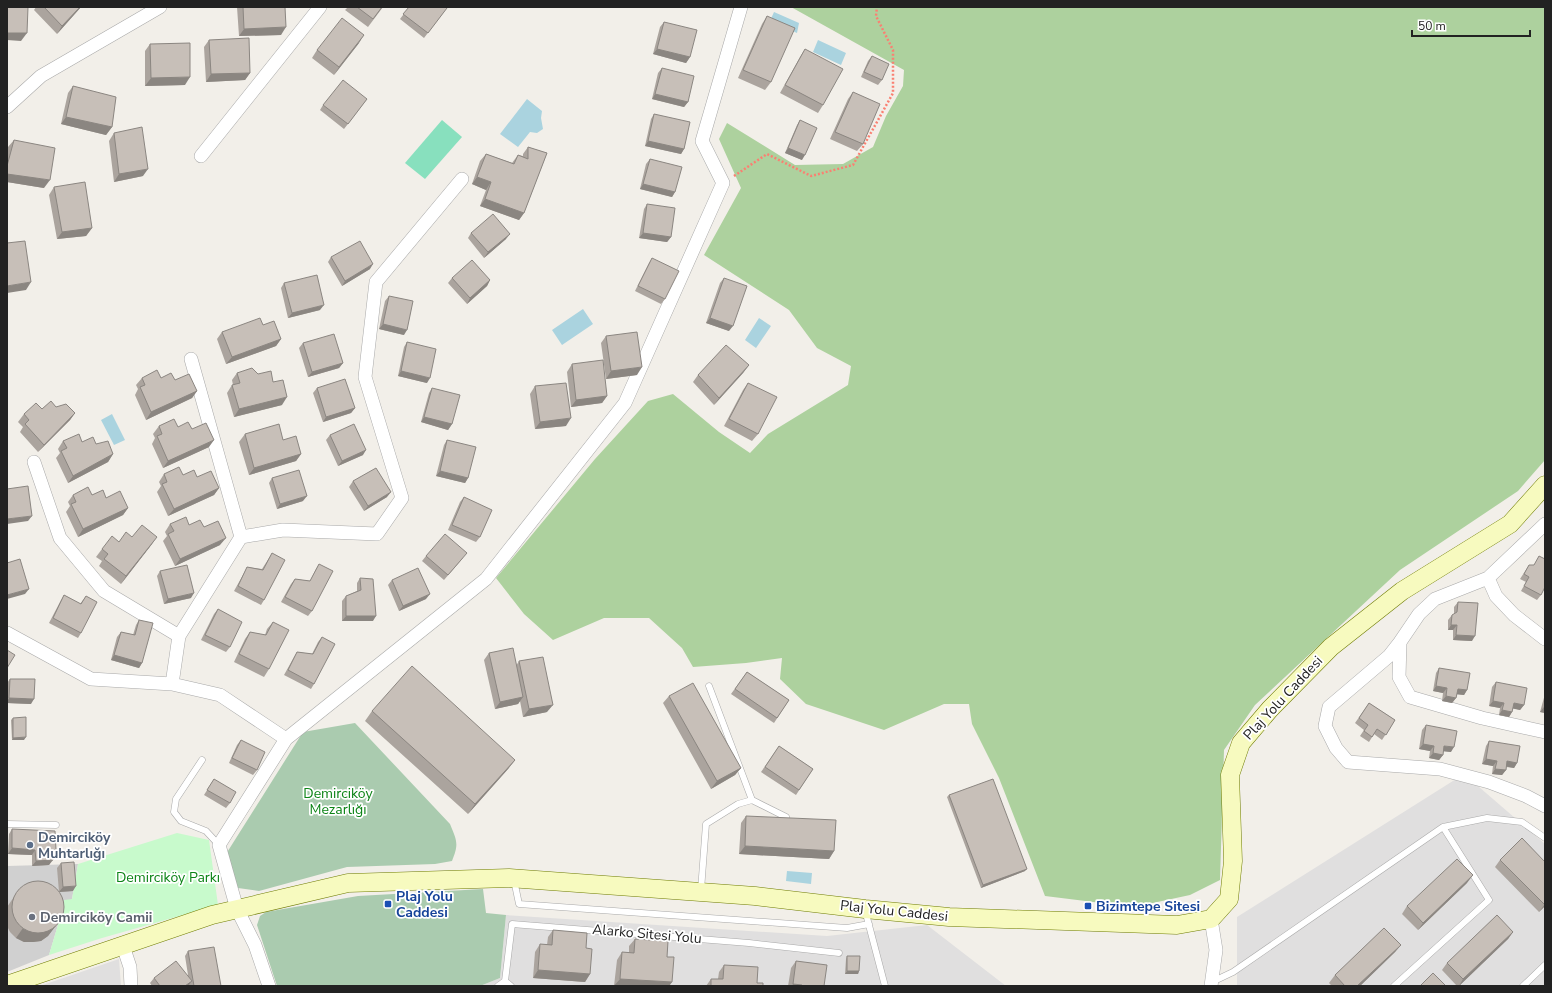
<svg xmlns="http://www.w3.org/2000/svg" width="1552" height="993" font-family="'Nunito Sans',sans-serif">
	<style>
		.residential { fill: #e0dfdf }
		.religious { fill: #d0d0d0 }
		.forest { fill: #add19e }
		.cemetery { fill: #aacbaf }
		.park { fill: #c8facc }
		.pitch { fill: #88e0be }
		.water { fill: #aad3df }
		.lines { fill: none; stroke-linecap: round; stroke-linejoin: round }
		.lane-casing { stroke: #a9a9a9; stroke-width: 7 }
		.street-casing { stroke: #a9a9a9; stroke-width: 14 }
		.secondary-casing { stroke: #707d05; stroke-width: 19 }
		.path { stroke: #fa8072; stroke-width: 2.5; stroke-dasharray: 2 2; stroke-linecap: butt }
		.lane { stroke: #fff; stroke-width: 6 }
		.street { stroke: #fff; stroke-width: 13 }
		.secondary { stroke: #f7fabf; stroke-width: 18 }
		.wall { fill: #aba49e }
		.shaded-wall { fill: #8b8681 }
		.building { fill: #c7bfb8; stroke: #8b8681 }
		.service-dot { fill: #5c6f8a; stroke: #fff; stroke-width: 1.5 }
		.transit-dot { fill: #1a4fb4; stroke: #fff; stroke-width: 1.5 }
		.worship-dot { fill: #6b7280; stroke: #fff; stroke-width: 1.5 }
		.labels { text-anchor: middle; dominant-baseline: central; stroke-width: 3.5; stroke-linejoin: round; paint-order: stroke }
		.street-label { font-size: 14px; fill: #222; stroke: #fff }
		.park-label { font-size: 14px; fill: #0c8416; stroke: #fff }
		.service-label { font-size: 14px; font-weight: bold; fill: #4e5e75; stroke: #fff; text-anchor: start }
		.transit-label { font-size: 14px; font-weight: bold; fill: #164399; stroke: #fff; text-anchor: start }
		.worship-label { font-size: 14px; font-weight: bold; fill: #5b616d; stroke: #fff; text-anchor: start }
	</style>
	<rect width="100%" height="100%" fill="#f2efe9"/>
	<path class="residential" d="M1464 774 1545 844V986H1237V917Z
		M506 915 827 936 927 925 1006 986H480L500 978Z
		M119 959 121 986H40Z"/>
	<path class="religious" d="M78 864 72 899 63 908 49 955 7 972V866Z"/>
	<path class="forest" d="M791 7H1545V460L1518 491 1400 570 1255 705 1224 750 1220 880 1190 895 1134 907 1045 896 999 778 972 724 969 704H944L884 730 806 704 780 679 782 658 746 663 693 667 682 648 649 618H604L553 640 524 614 496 578 595 459 648 401 673 394 719 432 750 453 768 434 848 385 851 366 817 348 789 310 704 255 741 188 719 139 727 123 795 165 843 164 873 147 886 116 903 86 904 70Z"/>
	<path class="cemetery" d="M355 723 450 824C457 841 459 844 452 861L435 864 347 867 259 891 238 888 226 854 303 732Z
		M483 889 486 913 506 915 500 978 480 986H277L257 925 260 916 266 912 358 896Z"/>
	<path class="park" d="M177 833 209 840 218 905 102 938 49 955 63 908 64 900 72 899 78 864Z"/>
	<path class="pitch" d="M442 120 462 137 425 179 405 163Z"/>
	<path class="water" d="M774 12 799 23 797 33 770 21Z
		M818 40 846 53 841 65 813 52Z
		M527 99 542 111 541 118 543 129 537 133 530 132 518 147 500 134Z
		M583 309 593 324 562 345 552 330Z
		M759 318 771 326 756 348 745 340Z
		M112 414 125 440 114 445 101 420Z
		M787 871 812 873 811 884 786 881Z"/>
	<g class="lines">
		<defs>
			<path id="lane" d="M709 686 752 800
				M202 760 176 799 174 812 181 821 206 831 219 845
				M7 824 56 825
				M514 880 519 904 847 928 869 924
				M701 890 706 824 738 804 752 800 786 817
				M865 910 885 986
				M1212 982 1233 972 1443 827 1487 818 1522 822 1545 838
				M498 986 505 981
				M511 986 505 981 512 924 749 943 839 953
				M1394 986 1489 900 1443 827
				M1523 986 1545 965"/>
			<path id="street" d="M7 107 41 76 160 7
				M201 156 320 7
				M191 359 241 537
				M34 462 60 538 104 591 179 636 172 684
				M1545 524 1488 578 1496 596 1514 615 1545 639
				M1488 578 1435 599 1419 614 1400 642 1389 656 1329 707 1325 726 1336 748 1348 762 1440 769 1489 782 1526 796 1545 806
				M7 633 91 679 172 684 220 695 286 739 486 579 625 403 723 183 702 141 741 7
				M179 636 241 537 283 530 377 534 402 498 365 377 376 282 462 179
				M1400 642 1399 677 1410 697 1482 718 1545 732
				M123 946 130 967 131 986
				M269 986 255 945 237 909 219 845 286 739
				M1211 986 1216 950 1211 919"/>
			<path id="secondary" d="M7 985 212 915 348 883 509 878 755 896 865 909 949 917 1177 925 1211 919 1229 899 1233 861 1230 775 1241 743 1270 709 1331 647 1402 591 1510 524 1545 485"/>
		</defs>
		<use href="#lane" class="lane-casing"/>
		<use href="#street" class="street-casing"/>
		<use href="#secondary" class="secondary-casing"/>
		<path class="path" d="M734 176 767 154 811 176 853 165 893 93V50L876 16 877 7"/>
		<use href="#lane" class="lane"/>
		<use href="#street" class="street"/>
		<use href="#secondary" class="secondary"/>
	</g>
	<path class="wall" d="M36 7H81L57 34 34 10Z
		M237 7H285L281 35 239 36Z
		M348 7H383L368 27 345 10Z
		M409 7 443 13 424 38 400 19Z
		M767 16 771 82 765 90 738 78 762 24Z
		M664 22 690 57 686 63 653 54 660 27Z
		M209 40 250 73 245 80 206 82 204 47Z
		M359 43 334 75 312 58 317 50Z
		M150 44 185 85 145 86V51Z
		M805 49 823 105 818 113 780 93 800 57Z
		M872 56 882 80 878 85 861 77 868 61Z
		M662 68 688 102 684 107 652 99 658 73Z
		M73 86 112 127 106 135 61 124 68 93Z
		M853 92 863 144 857 151 830 139 848 99Z
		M367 99 344 129 320 110 323 105Z
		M654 114 684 149 681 154 645 146 651 119Z
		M800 120 802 160 785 153 797 125Z
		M114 133 143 176 114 182 109 141Z
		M14 140 44 188 7 182V153L8 147Z
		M528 147 547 153 524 213 519 220 480 206 486 190 472 184 480 161 486 154 512 163 518 155 523 156V154Z
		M650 159 675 192 672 197 640 189 646 164Z
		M54 187 92 228 86 236 57 239 49 195Z
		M647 204 671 237 667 242 639 238 644 209Z
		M471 233 506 239 484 258 468 238Z
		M331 257 370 269 342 286 328 262Z
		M652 258 665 299 661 304 635 291 649 263Z
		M452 278 490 280 487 286 467 304 448 283Z
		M724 278 729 331 706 323 720 283Z
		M284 283 320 310 288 318 281 288Z
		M389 296 404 335 379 329 385 301Z
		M263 325 281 339 276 346 226 364 217 339 222 332Z
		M606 336 637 375 606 379 601 343Z
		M407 342 427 383 398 376 404 347Z
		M303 343 343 363 339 368 308 377 299 348Z
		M572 364 607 396 602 403 571 407 567 372Z
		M749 365 743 373 714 405 693 382 698 375Z
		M237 373 258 374 273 382 282 405 234 417 227 393 232 385H233L232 380Z
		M142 378H161L197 391 192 398 146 420 135 395 138 389 136 385Z
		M748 383 758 434 752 441 724 426 743 390Z
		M535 386 566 426 535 429 530 394Z
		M317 388 355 408 351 413 323 422 313 393Z
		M432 388 452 424 448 430 421 422 429 393Z
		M56 407 75 413 70 420 38 452 20 432 23 427 18 422 24 414 42 409Z
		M159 426 178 427 192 429 209 447 163 468 152 444 155 438 153 434Z
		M245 434 283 440 301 454 296 461 249 475 239 442Z
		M330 435 363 455 338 466 326 440Z
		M447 440 468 478 465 483 436 476 444 445Z
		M63 441 82 442 96 444 113 454 108 462 68 483 56 458 60 453 58 449Z
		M164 474 183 475 219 488 214 495 168 516 157 492 161 486 159 482Z
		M272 478 303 501 277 509 269 483Z
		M353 481 387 497 364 511 349 487Z
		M73 495H92L106 498 128 508 123 515 78 537 66 512 70 506 68 502Z
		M464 497 480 537 476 542 448 530 460 502Z
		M170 524 189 525 204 527 220 545 175 566 163 541 167 536 165 532Z
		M132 537 152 544 121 584 99 566 102 561 96 557 102 549 119 542Z
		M272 553 264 600 261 605 234 591 244 573 247 567 262 569 269 558Z
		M426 556 463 558 444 580 422 561Z
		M1539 556 1541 595 1537 600 1521 591 1526 582 1520 579 1529 565H1534Z
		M319 564 312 611 308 616 281 602 291 584 295 579 310 581 316 569Z
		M160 571 191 598 164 604 157 576Z
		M360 578 373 621H342V601L346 596 357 591V583Z
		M392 580 426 599 399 611 388 585Z
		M64 595 80 604 86 596 81 633 78 638 49 623 61 600Z
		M1458 602 1472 641 1453 640V630H1448V620L1452 615 1454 614V607Z
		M218 609 230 647 226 652 201 640 214 614Z
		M139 620 142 663 139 668 111 660 117 637 121 632 133 635 136 625Z
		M273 622 269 669 264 677 234 662 245 639 250 632 265 635 267 629Z
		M322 637 314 684 311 689 284 675 294 657 297 652 312 654 318 642Z
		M489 653 516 666 519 661 547 712 523 717 520 701 518 704 495 709 484 660Z
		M1439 668 1467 690 1464 695 1457 694 1456 698 1452 703 1442 701 1443 693 1433 691 1436 673Z
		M747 672 789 700 774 723 731 694Z
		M10 679 31 704 7 703V683Z
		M1496 682 1524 705 1520 710 1513 708 1512 712 1509 717 1499 715 1500 708 1489 706 1492 687Z
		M1545 694V713L1540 712Z
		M669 696 741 768 735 775 711 789 663 703Z
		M1369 703 1395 720 1382 740 1374 734 1369 742 1360 736 1364 730 1355 723Z
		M372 711 515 760 508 769 468 814 365 721Z
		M13 718 24 740H12L11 720Z
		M1426 725 1451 752 1443 751V755L1439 760 1429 758 1430 751 1419 749 1422 730Z
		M241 740 257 770 253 775 229 763 237 745Z
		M1489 741 1517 763 1514 768 1506 767V770L1502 775 1492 774 1493 766 1482 764 1486 746Z
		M779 746 813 769 796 795 761 772Z
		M214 779 230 803 226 808 204 795Z
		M949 795 1025 871 981 888 947 797Z
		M746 816 834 851 829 859 739 854 741 823Z
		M12 829 56 850 53 853 49 865 32 866V855L8 854 9 834Z
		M1500 860 1545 862V906L1539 912 1495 867Z
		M61 863 73 891 59 892 57 868Z
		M1467 883 1418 930 1402 914 1407 906Z
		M18 891 61 919 48 936 41 941 33 942H24L16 938 10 932 7 926V907Z
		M553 930 590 974 585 982 533 978 535 952 540 944 547 945 548 937Z
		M1513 932 1508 939 1459 986H1457L1442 970 1447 963Z
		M635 939 667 957 672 982 669 986H614L617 960 622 952 629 953V946Z
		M1401 945 1395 952 1360 986H1332L1329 983 1335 975Z
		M188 951 221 986H190L189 985 188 986H152L150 983 154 978 188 975 185 956Z
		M847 956 859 971 858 974H845L846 959Z
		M796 961 824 986H788L791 968Z
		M724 965 757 983 763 986H706L711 979H718L719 972Z"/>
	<path class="shaded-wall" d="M80 7H81L57 34 62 26Z
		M286 27 281 35 239 36 244 29Z
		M7 33H27L21 41 7 40Z
		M364 35 359 43 334 75 339 67Z
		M657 49 690 57 686 63 653 54Z
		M250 73 245 80 206 82 211 74Z
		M190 77 185 85 145 86 151 78Z
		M655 94 688 102 684 107 652 99Z
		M66 117 112 127 106 135 61 124Z
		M648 141 684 149 681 154 645 146Z
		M788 148 805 155 802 160 785 153Z
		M148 169 143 176 114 182 119 174Z
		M7 174 50 180 44 188 7 182Z
		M477 177 491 182 486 190 472 184Z
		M643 184 675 192 672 197 640 189Z
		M485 199 524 213 519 220 480 206Z
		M92 228 86 236 57 239 62 232Z
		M643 233 671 237 667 242 639 238Z
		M510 234 506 239 484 258 488 252Z
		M373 264 370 269 342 286 345 281Z
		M490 280 487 286 467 304 470 298Z
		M31 282 26 290 7 293V286Z
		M324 305 320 310 288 318 292 313Z
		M710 318 733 326 729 331 706 323Z
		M383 324 407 330 404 335 379 329Z
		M281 339 276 346 226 364 232 357Z
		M343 363 339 368 308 377 312 372Z
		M749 365 743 373 714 405 719 398Z
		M642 367 637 375 606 379 611 371Z
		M401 371 430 378 427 383 398 376Z
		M197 391 192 398 146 420 151 412Z
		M607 396 602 403 571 407 576 400Z
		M287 397 282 405 234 417 239 409Z
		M355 408 351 413 323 422 326 417Z
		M75 413 70 420 38 452 44 445Z
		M424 417 452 424 448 430 421 422Z
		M571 418 566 426 535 429 540 422Z
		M214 440 209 447 163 468 168 461Z
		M366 450 363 455 338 466 342 461Z
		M113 454 108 462 68 483 73 476Z
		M301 454 296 461 249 475 254 468Z
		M440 471 468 478 465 483 436 476Z
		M219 488 214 495 168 516 174 509Z
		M391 492 387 497 364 511 368 506Z
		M307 496 303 501 277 509 280 504Z
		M128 508 123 515 78 537 83 529Z
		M32 516 28 521 7 524V519Z
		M157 537 152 544 121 584 126 576Z
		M226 538 220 545 175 566 180 559Z
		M29 589 25 594 7 599V595Z
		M194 593 191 598 164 604 168 599Z
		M430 594 426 599 399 611 403 606Z
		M346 616H376L373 621H342Z
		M1451 625H1457L1453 630H1448Z
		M1456 635 1475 636 1472 641 1453 640Z
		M114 655 142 663 139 668 111 660Z
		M1436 686 1447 688 1443 693 1433 691Z
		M1458 689 1467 690 1464 695 1454 694Z
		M1446 696 1456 698 1452 703 1442 701Z
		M523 697 518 704 495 709 500 702Z
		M9 698 34 699 31 704 7 703V702Z
		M1493 701 1504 703 1500 708 1489 706Z
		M1514 703 1524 705 1520 710 1510 708Z
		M553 705 547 712 523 717 529 709Z
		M1544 707H1545V713L1540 712Z
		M1502 710 1512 712 1509 717 1499 715Z
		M26 737 24 740H12L13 738Z
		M1423 744 1434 746 1430 751 1419 749Z
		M1444 746 1454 747 1451 752 1441 751Z
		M1433 753 1443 755 1439 760 1429 758Z
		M1486 759 1497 761 1493 766 1482 764Z
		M515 760 508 769 468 814 475 804Z
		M1507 761 1517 763 1514 768 1504 766Z
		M741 768 735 775 711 789 717 781Z
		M1495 769 1506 770 1502 775 1492 774Z
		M745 846 834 851 829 859 739 854Z
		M12 848 35 850 32 855 8 854Z
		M53 860 49 865 32 866 36 861Z
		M1027 869 1025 871 981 888 983 885Z
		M1473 875 1467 883 1418 930 1423 923Z
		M76 886 73 891 59 892 63 887Z
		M1545 904V906L1539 912Z
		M61 919 48 936 41 941 33 942H24L16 938 23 928Z
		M1513 932 1508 939 1459 986 1463 979Z
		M1401 945 1395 952 1360 986H1357Z
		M538 970 590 974 585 982 533 978Z
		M847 971H859L858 974H845Z
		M620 979 672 982 669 986H614Z
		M192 981 188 986H185Z
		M793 984 802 985V986H792Z"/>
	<path class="building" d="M7 7H28L27 33H7Z
		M44 7H80L62 26Z
		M243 7H285L286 27 244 29Z
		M357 7H382L373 19Z
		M409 7H446L447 8 428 33 403 14Z
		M767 16 795 28 771 82 743 70Z
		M342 18 364 35 339 67 317 50Z
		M664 22 697 30 690 57 657 49Z
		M249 38 250 73 211 74 209 40Z
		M190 43V77L151 78 150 44Z
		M805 49 843 69 823 105 785 85Z
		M872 56 889 64 882 80 864 72Z
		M662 68 694 76 688 102 655 94Z
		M343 80 367 99 348 124 323 105Z
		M73 86 116 97 112 127 66 117Z
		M853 92 880 104 863 144 835 132Z
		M654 114 690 122 684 149 648 141Z
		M800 120 817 128 805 155 788 148Z
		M142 127 148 169 119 174 114 133Z
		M14 140 55 148 50 180 7 174V166Z
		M528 147 547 153 524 213 485 199 491 182 477 177 486 154 514 164 518 155 528 159Z
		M650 159 682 167 675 192 643 184Z
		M85 182 92 228 62 232 54 187Z
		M647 204 675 208 671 237 643 233Z
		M493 214 510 234 488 252 471 233Z
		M25 241 31 282 7 286V243Z
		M360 241 373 264 345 281 331 257Z
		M652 258 679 271 665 299 638 286Z
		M472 260 490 280 470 298 452 278Z
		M317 275 324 305 292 313 284 283Z
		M724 278 747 286 733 326 710 318Z
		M389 296 413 301 407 330 383 324Z
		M260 318 263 325 274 321 281 339 232 357 222 332Z
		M637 332 642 367 611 371 606 336Z
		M334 334 343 363 312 372 303 343Z
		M407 342 436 349 430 378 401 371Z
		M726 345 749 365 719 398 698 375Z
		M603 360 607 396 576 400 572 364Z
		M252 368 258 374 271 371 273 382 283 380 287 397 239 409 232 385 240 383 237 373Z
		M157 370 161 378 171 373 175 380 189 374 197 391 151 412 140 387 145 385 142 378Z
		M345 379 355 408 326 417 317 388Z
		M566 383 571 418 540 422 535 386Z
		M748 383 777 397 758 434 729 419Z
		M432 388 460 395 452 424 424 417Z
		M51 401 56 407 66 404 75 413 44 445 25 424 29 420 24 414 36 403 42 409Z
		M174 419 178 427 188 422 192 429 206 423 214 440 168 461 157 436 162 434 159 426Z
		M279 424 283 440 296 436 301 454 254 468 245 434Z
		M354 424 366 450 342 461 330 435Z
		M79 434 82 442 93 437 96 444 108 441 113 454 73 476 61 451 67 448 63 441Z
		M447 440 476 447 468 478 440 471Z
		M179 467 183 475 194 470 197 477 211 471 219 488 174 509 162 484 167 482 164 474Z
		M376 468 391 492 368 506 353 481Z
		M299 470 307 496 280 504 272 478Z
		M28 486 32 516 7 519V489Z
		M88 487 92 495 103 490 106 498 120 491 128 508 83 529 71 504 76 502 73 495Z
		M464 497 492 510 480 537 452 525Z
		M186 517 189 525 200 520 204 527 218 521 226 538 180 559 168 534 174 531 170 524Z
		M142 525 157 537 126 576 104 559 108 554 102 549 112 536 119 542 126 532 132 537Z
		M445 534 467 553 448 575 426 556Z
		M272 553 285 560 264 600 238 586 247 567 263 570Z
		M1539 556 1545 559V587L1541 595 1524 586 1529 577 1524 574 1529 565H1534Z
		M20 559 29 589 7 595V563Z
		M319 564 333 571 312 611 285 597 295 579 310 581Z
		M187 565 194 593 168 599 160 571Z
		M418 568 430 594 403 606 392 580Z
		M360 578 373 579 376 616H346V596L361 590Z
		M64 595 81 604 86 596 97 602 81 633 53 618Z
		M1458 602 1478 603 1475 636 1456 635 1457 625H1451L1452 615 1457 612Z
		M218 609 242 622 230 647 205 635Z
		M139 620 153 623 142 663 114 655 121 632 135 635Z
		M273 622 289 630 269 669 239 654 250 632 266 635Z
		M322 637 335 644 314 684 288 670 297 652 313 654Z
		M513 648 523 697 500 702 489 653Z
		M7 650 15 655 7 668Z
		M543 657 553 705 529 709 519 661Z
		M412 666 515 760 475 804 372 711Z
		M1439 668 1470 673 1467 690 1458 689 1456 698 1446 696 1447 688 1436 686Z
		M747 672 789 700 777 718 735 689Z
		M10 679H35L34 699 9 698Z
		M1496 682 1527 688 1524 705 1514 703 1512 712 1502 710 1504 703 1493 701Z
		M693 683 741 768 717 781 669 696Z
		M1369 703 1395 720 1386 735 1377 729 1372 737 1364 731 1368 725 1359 718Z
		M26 717V737L13 738V718Z
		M1426 725 1457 731 1454 747 1444 746 1443 755 1433 753 1434 746 1423 744Z
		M241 740 265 752 257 770 232 758Z
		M1489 741 1520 746 1517 763 1507 761 1506 770 1495 769 1497 761 1486 759Z
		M779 746 813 769 799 790 765 767Z
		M214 779 236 792 230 803 207 790Z
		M993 779 1027 869 983 885 949 795Z
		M746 816 836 820 834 851 745 846Z
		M12 829 55 831 56 850H54L53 860 36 861 35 850 12 848Z
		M1522 838 1545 862V904H1544L1500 860Z
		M1457 859 1473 875 1423 923 1407 906Z
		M74 862 76 886 63 887 61 863Z
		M12 907a26 26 0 1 1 52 0a26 26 0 1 1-52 0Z
		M1497 915 1513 932 1463 979 1447 963Z
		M1384 928 1401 945 1357 986H1345L1335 975Z
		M553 930 587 933 586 948 592 949 590 974 538 970 540 944 552 945Z
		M635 939 668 941 667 957H674L672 982 620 979 622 952 634 953Z
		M214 947 221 986H194L188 951Z
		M847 956H860L859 971H847Z
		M176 961 192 981 185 986H160L154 978Z
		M796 961 827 965 824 986H802V985L793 984Z
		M724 965 758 967 757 983H763V986H711V979H723Z
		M1433 973 1446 986H1420Z"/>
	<circle class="service-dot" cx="30" cy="845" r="4"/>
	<g class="transit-dot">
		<rect x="384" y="900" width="8" height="8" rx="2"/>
		<rect x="1084" y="902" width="8" height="8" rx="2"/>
	</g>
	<circle class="worship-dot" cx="32" cy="917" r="4"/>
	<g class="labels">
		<g class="street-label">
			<text transform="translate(1283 698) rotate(-47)">Plaj Yolu Caddesi</text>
			<text transform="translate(894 911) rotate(6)">Plaj Yolu Caddesi</text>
			<text transform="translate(647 934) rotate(5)">Alarko Sitesi Yolu</text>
		</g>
		<g class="park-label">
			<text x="338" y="793">Demirciköy<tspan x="338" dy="16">Mezarlığı</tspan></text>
			<text x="168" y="877">Demirciköy Parkı</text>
		</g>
		<g class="service-label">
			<text x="38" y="837">Demirciköy<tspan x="38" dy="16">Muhtarlığı</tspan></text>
		</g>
		<g class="transit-label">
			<text x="396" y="896">Plaj Yolu<tspan x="396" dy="16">Caddesi</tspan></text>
			<text x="1096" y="906">Bizimtepe Sitesi</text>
		</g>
		<g class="worship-label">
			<text x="40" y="917">Demirciköy Camii</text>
		</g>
	</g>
	<rect width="1552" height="993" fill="none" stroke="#222222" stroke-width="16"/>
	<path d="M1412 30v6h118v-6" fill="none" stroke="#222222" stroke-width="2"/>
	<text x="1418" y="30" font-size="12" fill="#222222" stroke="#ffffff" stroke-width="3" paint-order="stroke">50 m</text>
</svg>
